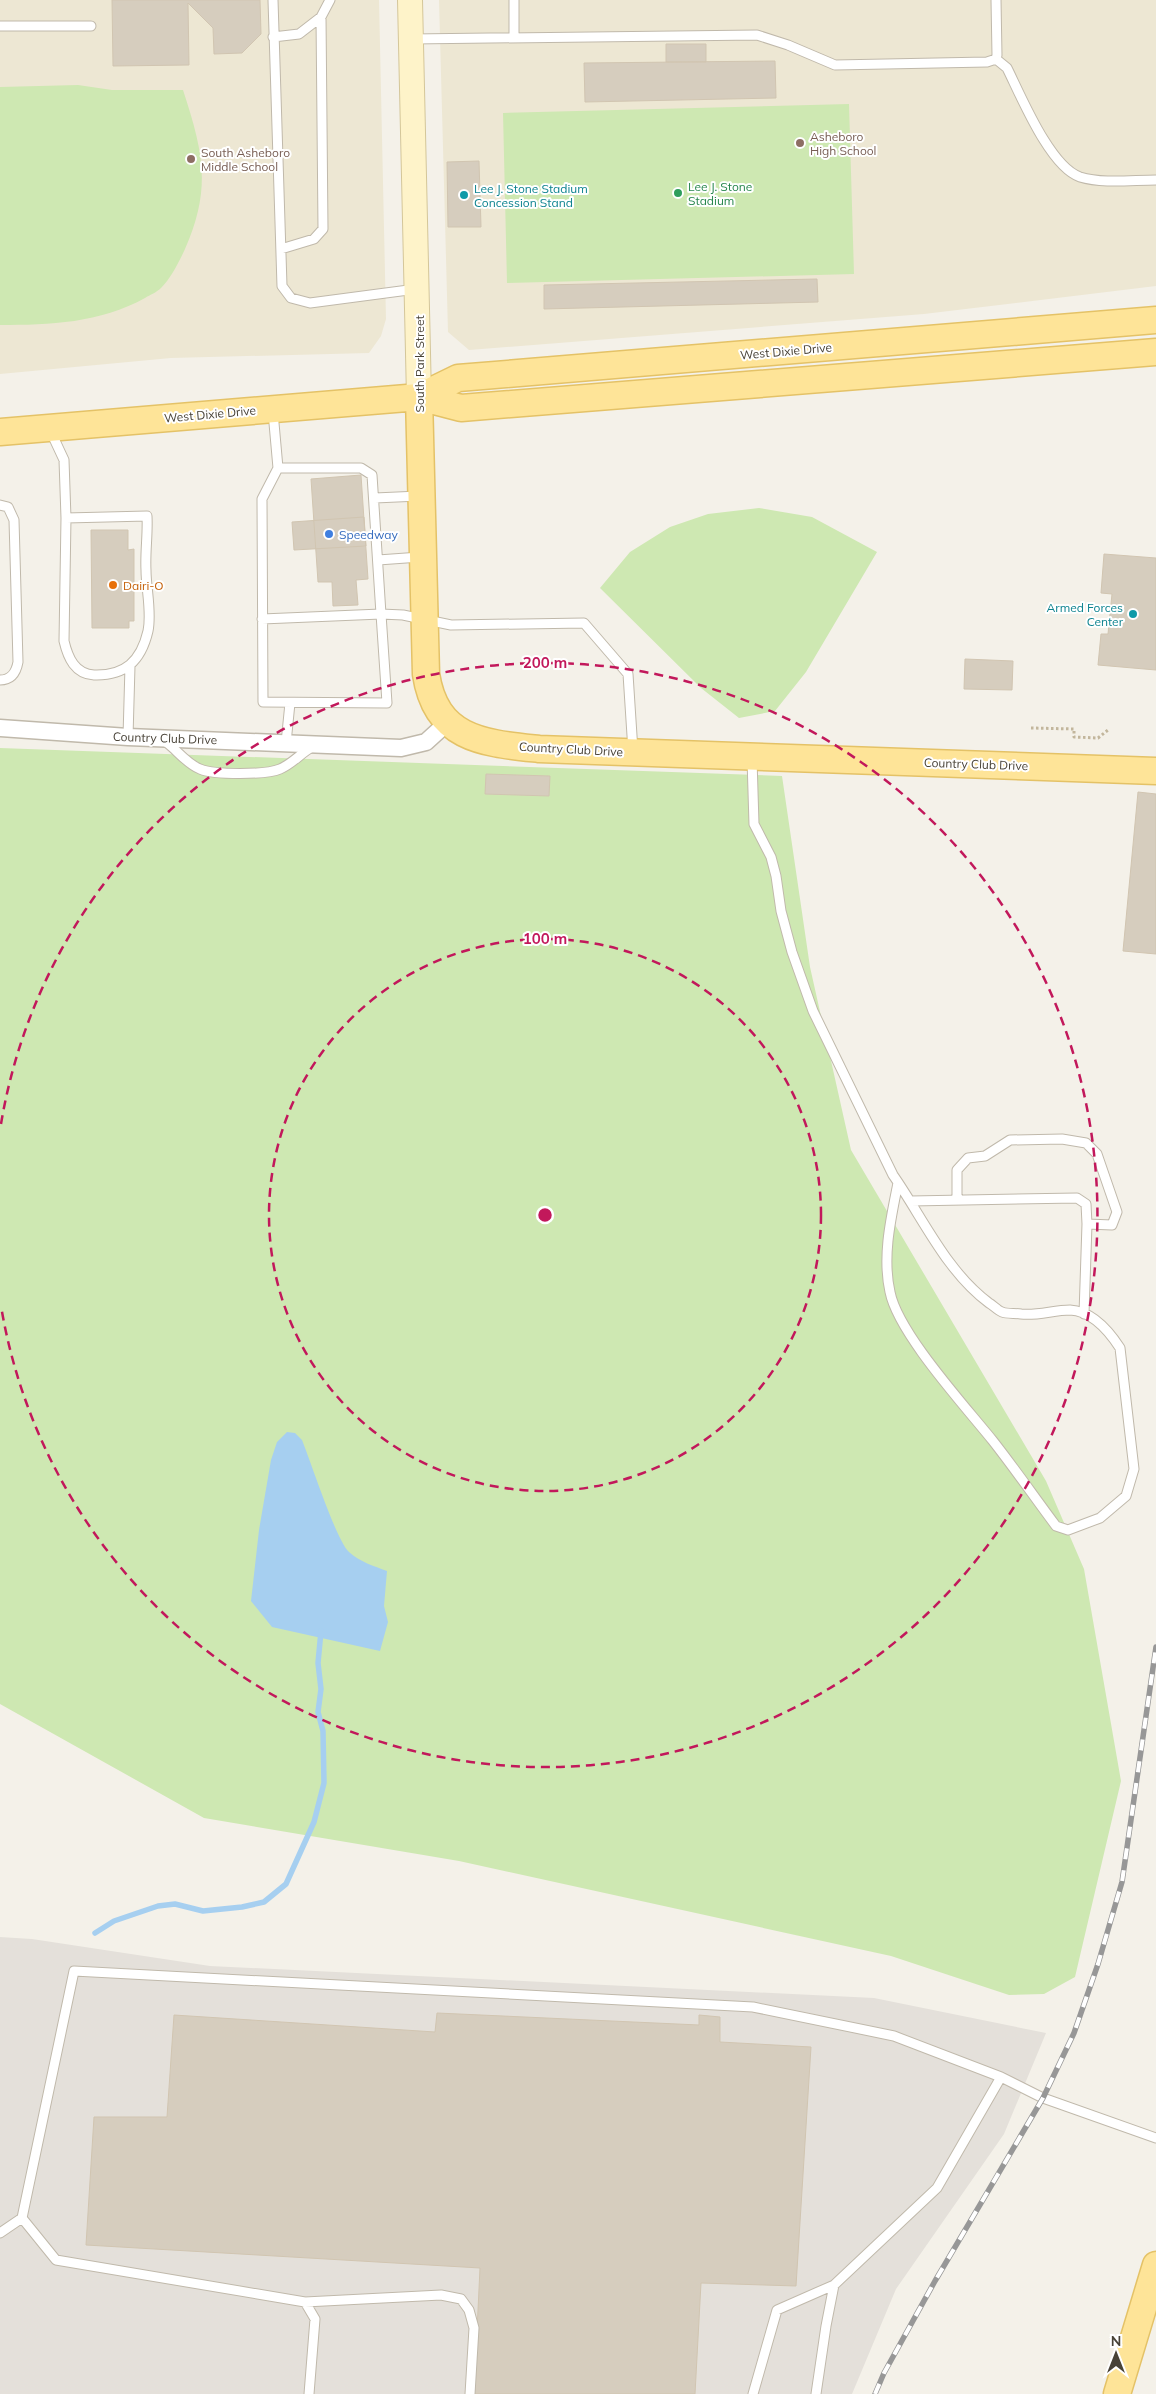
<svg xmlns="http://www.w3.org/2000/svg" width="1156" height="2394" font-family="Mulish,sans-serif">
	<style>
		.industrial { fill: #e4e0da }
		.education { fill: #ede7d3 }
		.green { fill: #cee8b2 }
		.water { fill: #a6cff0 }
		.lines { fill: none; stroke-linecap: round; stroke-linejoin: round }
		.stream { stroke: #a6cff0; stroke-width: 5.5 }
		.building { fill: #d6cdbe; stroke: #d1c5b1 }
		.service-casing { stroke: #c0b9ab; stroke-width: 11 }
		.minor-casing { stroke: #c0b9ab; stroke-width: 19 }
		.secondary-casing { stroke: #d4c699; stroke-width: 26 }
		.primary-casing { stroke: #e4c267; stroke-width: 29 }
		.path { stroke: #c2b69c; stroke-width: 3; stroke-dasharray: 2.5 2.5; stroke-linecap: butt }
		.service { stroke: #fff; stroke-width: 9 }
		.minor { stroke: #fff; stroke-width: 16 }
		.secondary { stroke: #fef3c9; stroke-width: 24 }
		.primary { stroke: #fee498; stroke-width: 26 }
		.rail-casing { stroke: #979797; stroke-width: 5.5 }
		.rail { stroke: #fff; stroke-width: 4; stroke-dasharray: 11; stroke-linecap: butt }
		.ring { fill: none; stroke: #c2185b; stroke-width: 2.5; stroke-dasharray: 9 6 }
		.education-dot { fill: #8d6e63; stroke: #fff; stroke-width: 2 }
		.leisure-dot { fill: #2e9e5b; stroke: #fff; stroke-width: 2 }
		.culture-dot { fill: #0f9aa8; stroke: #fff; stroke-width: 2 }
		.shop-dot { fill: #3f7fe0; stroke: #fff; stroke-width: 2 }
		.food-dot { fill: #e8710a; stroke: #fff; stroke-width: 2 }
		.labels { text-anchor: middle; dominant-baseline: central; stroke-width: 4; stroke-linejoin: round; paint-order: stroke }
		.education-label { font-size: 12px; fill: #785e54; stroke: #fff; text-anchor: start }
		.leisure-label { font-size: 12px; fill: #27864d; stroke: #fff; text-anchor: start }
		.culture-label { font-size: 12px; fill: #0d838f; stroke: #fff; text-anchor: start }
		.street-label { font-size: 12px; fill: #484237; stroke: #fff }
		.shop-label { font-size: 12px; fill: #366cbe; stroke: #fff; text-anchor: start }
		.food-label { font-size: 12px; fill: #c56008; stroke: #fff; text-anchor: start }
		.centre { fill: #c2185b; stroke: #fff; stroke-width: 2.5 }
		.ring-label { font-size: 15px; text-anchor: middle; font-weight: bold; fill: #c2185b; stroke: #fff; stroke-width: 4; stroke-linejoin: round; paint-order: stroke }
	</style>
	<rect width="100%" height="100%" fill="#f4f1e9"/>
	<path class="industrial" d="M0 1937 32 1939 210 1966 874 1998 1046 2033 1004 2134 896 2289 852 2394H0Z"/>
	<path class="education" d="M0 0H379L386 319 381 336 369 353 171 358 0 374Z
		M439 0H1156V286L924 314 469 350 448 332Z"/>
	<path class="green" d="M78 85 112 90H183C203 151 212 188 185 249 179 262 171 278 161 288 157 292 150 295 145 298 100 323 50 325 0 325V87Z
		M849 104 854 274 507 283 503 113Z
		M759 508 812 517 877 552 806 672 775 711 739 718 701 688 600 588 630 552 670 527 708 514Z
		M0 748 782 776 810 967 851 1150 1046 1481 1084 1569 1121 1781 1075 1977 1044 1994 1009 1995 891 1956 459 1861 204 1818 0 1704Z"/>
	<path class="water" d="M287 1432 295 1433 302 1440C311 1462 336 1540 349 1552 360 1562 374 1566 387 1571L384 1606 388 1622 380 1651 272 1627 251 1601 259 1530 271 1460 277 1442Z"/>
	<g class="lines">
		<path class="stream" d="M95 1933 114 1921 158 1906 175 1904 203 1911 242 1907 264 1902 286 1884 314 1822 324 1783 323 1731 318 1712 321 1689 318 1663 321 1631"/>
	</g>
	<path class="building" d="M112 0H260L261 34 242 53 214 54 213 28 188 3 189 65 113 66Z
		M666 44H706V62H666Z
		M775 61 776 98 585 102 584 63Z
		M479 161 481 227H448L447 162Z
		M817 279 818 302 544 309V285Z
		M361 475 368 579 356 580 358 605 333 606 332 582H318L311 479Z
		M364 517 366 546 294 550 292 522Z
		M91 530H128V550L134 549V621H129V628H92Z
		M1104 554 1156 558V670L1098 665 1101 634H1108L1112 594 1101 593Z
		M965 659 1013 661 1012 690 964 689Z
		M486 774 550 776 549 796 485 794Z
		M1138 792 1156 794V954L1123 951Z
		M437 2013 699 2025V2015L720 2017V2042L811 2047 796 2286 701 2283 695 2394H474L480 2268 86 2245 94 2117H167L174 2015 435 2032Z"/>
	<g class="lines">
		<defs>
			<path id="service" d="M273 0 282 286 291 298 310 303 416 289
				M514 0V37
				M0 26H91
				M273 37 299 34 321 17 330 0
				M412 39 757 35 788 45 835 65 987 62 996 59 997 55 996 0
				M996 59 1007 68C1021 96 1050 167 1080 177 1103 184 1132 180 1156 180
				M281 249 314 239 323 229 321 17
				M273 412 278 468 262 499 263 702 387 703 381 614 403 615 451 625 584 623 628 674 633 751
				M50 430 64 460 66 518 64 641C68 658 75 674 94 675 125 676 141 661 148 631 152 612 146 589 146 570 145 552 148 534 147 516L66 518
				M375 498 419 496
				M0 505 8 507 14 520 18 662C16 673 11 680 0 680
				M378 560 420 557
				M262 619 381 614 372 475 361 468H278
				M128 737 130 666
				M163 740C176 748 185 763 200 769 214 775 266 775 280 769 292 764 301 753 312 747
				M286 743 290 703
				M752 759 754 824 771 857 776 876 781 911 792 952 813 1011 893 1175C923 1218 946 1271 989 1303 993 1305 997 1310 1002 1312 1007 1314 1015 1313 1021 1314 1037 1316 1054 1310 1070 1310 1092 1311 1109 1331 1120 1348L1134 1469 1126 1496 1100 1518 1068 1530 1056 1526C1035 1498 1015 1469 993 1441 965 1406 898 1333 890 1292 882 1256 891 1218 898 1183
				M911 1201 1077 1198 1086 1204 1087 1224 1112 1225 1117 1212 1097 1154 1086 1143 1062 1139 1010 1140 985 1156 968 1158 957 1170V1200
				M1084 1314 1087 1224
				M1001 2077 1043 2098 1156 2138
				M22 2218 56 2260 305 2302 315 2319 309 2394
				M0 2233 22 2218 74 1971 753 2007 894 2036 1001 2077 937 2188 834 2285 826 2326 816 2394
				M305 2302 441 2295 461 2299 469 2310 474 2328 470 2394
				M753 2394 777 2310 834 2285"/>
			<path id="minor" d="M0 728 128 737 401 748 426 742 448 722"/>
			<path id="secondary" d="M410 0 419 397"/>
			<path id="primary" d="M419 397 426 674C436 740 484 743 539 749L1156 771
				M419 397 458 378 1156 320
				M0 432 419 397 461 408 1156 352
				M1117 2394 1156 2265"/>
		</defs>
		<use href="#service" class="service-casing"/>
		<use href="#minor" class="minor-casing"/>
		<use href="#secondary" class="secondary-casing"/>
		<use href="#primary" class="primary-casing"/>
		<path class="path" d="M1031 728 1074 729V737L1098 738 1108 730"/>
		<use href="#service" class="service"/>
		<use href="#minor" class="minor"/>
		<use href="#secondary" class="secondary"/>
		<use href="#primary" class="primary"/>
		<defs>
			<path id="rail" d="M875 2394 884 2373 935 2281 1043 2098 1074 2033 1098 1964 1122 1882 1156 1647"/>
		</defs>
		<use href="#rail" class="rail-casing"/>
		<use href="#rail" class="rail"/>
	</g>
	<g class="ring">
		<circle cx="545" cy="1215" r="276"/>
		<path d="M1 1124A552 552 0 1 1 1 1306"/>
	</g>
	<g class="education-dot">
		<circle cx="800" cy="143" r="5"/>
		<circle cx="191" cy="159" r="5"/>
	</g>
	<circle class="leisure-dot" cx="678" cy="193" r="5"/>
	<g class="culture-dot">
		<circle cx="464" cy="195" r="5"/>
		<circle cx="1133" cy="614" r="5"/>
	</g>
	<circle class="shop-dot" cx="329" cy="534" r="5"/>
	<circle class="food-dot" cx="113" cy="585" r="5"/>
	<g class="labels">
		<g class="education-label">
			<text x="810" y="136">Asheboro<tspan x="810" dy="14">High School</tspan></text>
			<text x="201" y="152">South Asheboro<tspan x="201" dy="14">Middle School</tspan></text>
		</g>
		<g class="leisure-label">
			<text x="688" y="186">Lee J. Stone<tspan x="688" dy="14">Stadium</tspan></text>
		</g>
		<g class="culture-label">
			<text x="474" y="188">Lee J. Stone Stadium<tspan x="474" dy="14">Concession Stand</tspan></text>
			<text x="1123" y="607" text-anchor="end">Armed Forces<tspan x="1123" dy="14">Center</tspan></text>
		</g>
		<g class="street-label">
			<text transform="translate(786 351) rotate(-5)">West Dixie Drive</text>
			<text transform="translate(419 364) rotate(-90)">South Park Street</text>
			<text transform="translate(210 414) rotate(-5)">West Dixie Drive</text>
			<text transform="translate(165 738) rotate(2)">Country Club Drive</text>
			<text transform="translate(571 749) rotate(3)">Country Club Drive</text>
			<text transform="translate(976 764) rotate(2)">Country Club Drive</text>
		</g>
		<g class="shop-label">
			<text x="339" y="534">Speedway</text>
		</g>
		<g class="food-label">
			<text x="123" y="585">Dairi-O</text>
		</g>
	</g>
	<circle cx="545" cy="1215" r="8" class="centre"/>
	<g class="ring-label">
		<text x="545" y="668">200 m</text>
		<text x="545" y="944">100 m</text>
	</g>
	<g transform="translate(1116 2354)" stroke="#ffffff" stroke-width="4" paint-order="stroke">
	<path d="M0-4L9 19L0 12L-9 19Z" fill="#484237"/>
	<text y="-8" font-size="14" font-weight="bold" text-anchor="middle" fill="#484237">N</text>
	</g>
</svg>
